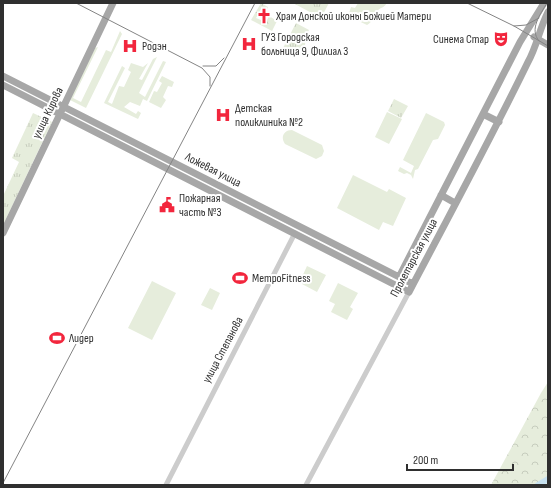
<svg xmlns="http://www.w3.org/2000/svg" width="551" height="488" font-family="'Sofia Sans Condensed',sans-serif">
	<style>
		.green { fill: #e6eddc }
		.forest { fill: url(#forest-crowns) }
		.park { fill: url(#park-tufts) }
		.lines { fill: none; stroke-linecap: round; stroke-linejoin: round }
		.river { stroke: #c7e1ef; stroke-width: 6 }
		.minor { stroke: #ccc; stroke-width: 5 }
		.major { stroke: #a7a7a7; stroke-width: 7 }
		.tram { stroke: #848484; stroke-width: 1 }
		.labels { text-anchor: middle; dominant-baseline: central; stroke-width: 4; stroke-linejoin: round; paint-order: stroke }
		.poi-label { font-size: 12px; fill: #2f2f2f; stroke: #fff; text-anchor: start }
		.street-label { font-size: 12px; fill: #2f2f2f; stroke: #fff }
	</style>
	<defs>
		<pattern id="forest-crowns" width="20" height="18" patternUnits="userSpaceOnUse"><rect width="20" height="18" fill="#e6eddc"/><path d="M2 6a3 3 0 1 1 6 0M12 15a3 3 0 1 1 6 0" fill="none" stroke="#c6ccbd"/></pattern>
		<pattern id="park-tufts" width="24" height="20" patternUnits="userSpaceOnUse"><rect width="24" height="20" fill="#e6eddc"/><path d="M3 7l-1-3M5 7V3M7 7l1-3M15 17l-1-3M17 17v-4M19 17l1-3" fill="none" stroke="#c6ccbd"/></pattern>
	</defs>
	<rect width="100%" height="100%" fill="#fff"/>
	<path class="green" d="M358 3H387C384 8 381 7 377 11 373 16 373 22 367 25L348 16 351 7 355 8Z
		M120 31 122 34 86 108 70 100 95 48 98 47 73 98 81 102 106 50 111 52Z
		M157 57 139 93 145 97 163 61 166 62 147 101 143 99 140 106 130 102 124 107 136 114 138 111 141 113 138 119 104 103 122 66 125 68 108 102 112 104 119 86 124 87 131 72 128 70 131 63 143 67 148 63 139 79 142 80 153 59Z
		M162 76 174 82 172 87 168 86 163 97 166 100 161 108 149 102 154 91 157 92 162 83 159 81Z
		M387 112 402 119 389 144 375 137Z
		M426 113 444 122 445 125 438 139 433 140 418 169 415 170 413 179 411 175 407 173 404 174 398 171 400 167 411 173 414 166 403 160 404 158Z
		M292 130 322 145 324 151 322 156 316 159 285 144C280 137 284 130 292 130Z
		M353 175 387 192 389 189 406 198 393 226 383 222 379 230 337 208Z
		M307 266 326 275 317 292 302 284 301 279Z
		M152 281 176 293 152 340 128 328Z
		M338 283 358 293 350 307 353 309 347 320 331 312 335 304 329 301Z
		M210 288 220 293 212 310 201 305Z"/>
	<path class="forest" d="M261 3 268 7 266 11 261 9 256 18 266 22 269 16 277 21 272 31 251 20Z
		M548 382V485H491L541 393Z"/>
	<path class="park" d="M293 3H329L321 18Z
		M296 23 309 30 306 35 305 45 298 49 294 58 281 52Z
		M394 99 408 106 401 118 388 111Z
		M33 113 52 122 3 225V196L19 162 12 158Z"/>
	<g class="lines">
		<path class="river" d="M538 485 548 479"/>
		<path class="minor" d="M166 485 295 233
			M306 485 409 292"/>
		<path class="major" d="M534 37 548 45
			M3 76 413 284
			M3 85 409 292C449 216 490 140 528 62 537 46 539 30 548 12
			M483 114 499 122
			M441 195 455 203
			M3 233 113 3
			M399 277 520 42 544 3"/>
		<path class="tram" d="M76 3 202 68 210 77V86
			M467 3 514 26 548 46
			M514 26 526 25 539 18
			M539 41C529 29 540 15 547 3
			M203 66H216L224 58
			M3 483 255 3"/>
	</g>
	<defs>
		<symbol id="church-bare" viewBox="-9 -9 18 18"><path d="M-1.2-6h2.4v3.5h3.3v2.4h-3.3V6h-2.4V-.1h-3.3v-2.4h3.3Z" fill="#f2263d" stroke="#fff" stroke-width="2.5" paint-order="stroke"/></symbol>
		<symbol id="theatre-bare" viewBox="-9 -9 18 18"><path d="M-5-5.5Q0-4 5-5.5V0Q5 5 0 6Q-5 5-5 0ZM-3.3-2.5H-1v1.5H-3.3ZM1-2.5H3.3v1.5H1ZM-2.8 1Q0 5.5 2.8 1Z" fill="#f2263d" stroke="#fff" stroke-width="2.5" paint-order="stroke"/></symbol>
		<symbol id="hospital-bare" viewBox="-9 -9 18 18"><path d="M-5-5h3v3.5h4V-5h3V5h-3V1.5h-4V5h-3Z" fill="#f2263d" stroke="#fff" stroke-width="2.5" paint-order="stroke"/></symbol>
		<symbol id="civic-bare" viewBox="-9 -9 18 18"><path d="M-.6-6.5H3V-4.5H.6V-3L4-1V1h2V6H-6V1h2V-1L-.6-3ZM-1.2 2.5V6h2.4V2.5Z" fill="#f2263d" stroke="#fff" stroke-width="2.5" paint-order="stroke"/></symbol>
		<symbol id="stadium-bare" viewBox="-9 -9 18 18"><path d="M0-5a6.5 5 0 1 0 0 10a6.5 5 0 1 0 0-10ZM-3.5-1.8h7v3.6h-7Z" fill="#f2263d" stroke="#fff" stroke-width="2.5" paint-order="stroke"/></symbol>
	</defs>
	<g fill-rule="evenodd">
		<use href="#church-bare" x="253" y="5" width="22" height="22"/>
		<use href="#theatre-bare" x="490" y="28" width="22" height="22"/>
		<use href="#hospital-bare" x="238" y="33" width="22" height="22"/>
		<use href="#hospital-bare" x="119" y="35" width="22" height="22"/>
		<use href="#hospital-bare" x="212" y="104" width="22" height="22"/>
		<use href="#civic-bare" x="156" y="194" width="22" height="22"/>
		<use href="#stadium-bare" x="229" y="267" width="22" height="22"/>
		<use href="#stadium-bare" x="46" y="327" width="22" height="22"/>
	</g>
	<g class="labels">
		<g class="poi-label">
			<text x="276" y="16">Храм Донской иконы Божией Матери</text>
			<text x="261" y="37">ГУЗ Городская<tspan x="261" dy="14">больница 9, Филиал 3</tspan></text>
			<text x="489" y="39" text-anchor="end">Синема Стар</text>
			<text x="142" y="46">Родэн</text>
			<text x="235" y="108">Детская<tspan x="235" dy="14">поликлиника №2</tspan></text>
			<text x="179" y="198">Пожарная<tspan x="179" dy="14">часть №3</tspan></text>
			<text x="252" y="278">МетроFitness</text>
			<text x="69" y="338">Лидер</text>
		</g>
		<g class="street-label">
			<text transform="translate(48 113) rotate(-64)">улица Кирова</text>
			<text transform="translate(213 170) rotate(27)">Ложевая улица</text>
			<text transform="translate(414 258) rotate(-62)">Пролетарская улица</text>
			<text transform="translate(223 350) rotate(-62)">улица Степанова</text>
		</g>
	</g>
	<rect width="551" height="488" fill="none" stroke="#2f2f2f" stroke-width="8"/>
	<path d="M407 464v6h106v-6" fill="none" stroke="#2f2f2f" stroke-width="2"/>
	<text x="413" y="464" font-size="12" fill="#2f2f2f" stroke="#ffffff" stroke-width="3" paint-order="stroke">200 m</text>
</svg>
